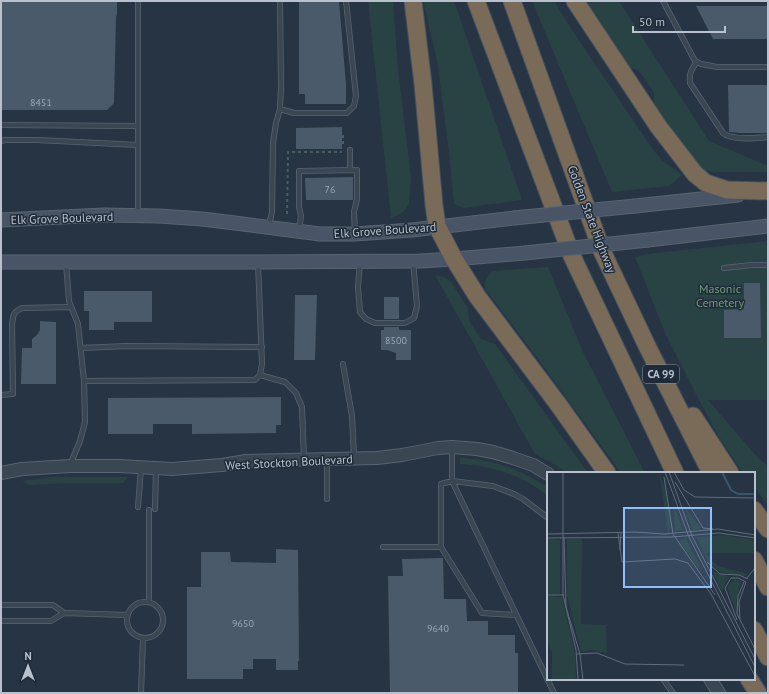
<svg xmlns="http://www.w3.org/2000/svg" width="769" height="694" font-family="'PT Sans',sans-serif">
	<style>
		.green { fill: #294345 }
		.building { fill: #4a5a6a }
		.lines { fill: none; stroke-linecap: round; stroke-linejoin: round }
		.service-casing { stroke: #596471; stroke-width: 6 }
		.tertiary-casing { stroke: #596471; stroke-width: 14 }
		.secondary-casing { stroke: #596471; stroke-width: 15 }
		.motorway-casing { stroke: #46515e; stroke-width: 19 }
		.path { stroke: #475f61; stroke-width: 2; stroke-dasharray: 3 3; stroke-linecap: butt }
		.service { stroke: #3b4653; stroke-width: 4.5 }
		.tertiary { stroke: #3b4653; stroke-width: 12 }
		.secondary { stroke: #495566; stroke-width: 13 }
		.motorway { stroke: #796b58; stroke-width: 17 }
		.secondary-bridge-casing { stroke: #596471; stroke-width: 15; stroke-linecap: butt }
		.secondary-bridge { stroke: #495566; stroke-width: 13 }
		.labels { text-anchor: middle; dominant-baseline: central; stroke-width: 3; stroke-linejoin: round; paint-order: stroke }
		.number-label { font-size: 10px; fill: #9ca7b4 }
		.shield { fill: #1f2b39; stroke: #8a94a1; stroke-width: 1 }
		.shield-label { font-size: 11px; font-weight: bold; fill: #b8c1cd }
		.street-label { font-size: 12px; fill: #b8c1cd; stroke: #1f2b39 }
		.park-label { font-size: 12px; fill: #6f9e78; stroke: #1f2b39 }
		.inset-river { fill: none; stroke: #3c536d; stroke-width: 2 }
		.inset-road { fill: none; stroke: #606c7b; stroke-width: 1 }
		.view { fill: #90befa; fill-opacity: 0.15; stroke: #90befa; stroke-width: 2 }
		.inset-edge { fill: none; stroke: #b8c1cd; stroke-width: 2 }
	</style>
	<rect width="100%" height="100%" fill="#263444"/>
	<path class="green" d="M368 1H393L398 69 411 177 409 204 405 210 399 215 391 218Z
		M423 1H454L522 200 463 208 454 204 448 144 437 60Z
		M532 1H554L572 30 654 151 662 160 682 175 669 186 612 192Z
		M585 1H619L709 141 768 166V172H714L703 170 693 162 654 103V92L639 71 626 65Z
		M768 241V400H708L758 458 768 466V505L754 487V473H743L719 437 699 400 665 333 635 257 654 253Z
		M548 267 583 352 645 473H621L536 356 485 289C484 280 486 277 493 271Z
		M435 275 444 277 451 282 468 308 469 321 481 339 495 344 588 473H568L547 460 535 454Z
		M460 458C487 459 512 466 535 480 539 482 544 484 548 488V496C530 482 508 471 485 467 477 465 469 465 460 464Z
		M52 477H128L123 483H65L32 485H29L22 481Z"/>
	<path class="building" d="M1 1H117V14L116 17 114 103 107 110H1Z
		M299 1H339L346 84V104H305V94H299Z
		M696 6H768V39H713Z
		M728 85H768V133H741L729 132Z
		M342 127V149H296V128Z
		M353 177V200H306L305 178Z
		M744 283H760L761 338H724V310L744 309Z
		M84 291H152V322H114V330H89V311H84Z
		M295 295H317L315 360H294Z
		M384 297H399V319H384Z
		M40 321 56 322V384H21L22 348H32V339L37 335 40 330Z
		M384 327H399V330H411V360H396V353L387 350H381V330H384Z
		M281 397V425H276V433L192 434V424H153V434H108V398Z
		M276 549 298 550 299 661H298V670H276V659H253V669H243V679H187V587H201V552H230L231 562 276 563Z
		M443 558 444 599H466L467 621H488V635H515V653H518V693H390L388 576H403L402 559Z"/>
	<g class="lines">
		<defs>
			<path id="service" d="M138 1V214
				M663 1 695 61 701 64 717 67H768
				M697 62C691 70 689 73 690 83L723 133C732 141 757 138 768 137
				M280 109 294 113H347L354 106 356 96 346 1
				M1 125 138 126
				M1 141 5 140H37L138 145
				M350 150V170
				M269 225 272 212 273 143 276 123 280 109 281 87 280 1
				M299 230 301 216 299 207V171L357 170V199L354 212 355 233
				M66 263 69 301 78 324 84 381 85 422 80 441 70 465
				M360 263 358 287 360 312 366 319 375 323H405L414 318 417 306 413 261
				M724 268 752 265H768
				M81 348 127 346 262 347
				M343 364 352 416 354 457
				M260 375 285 382 296 393 302 407 304 459
				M84 381 255 380 260 375 262 364 258 263
				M1 395 13 394 12 325C13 315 13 312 22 308L71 307
				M452 449V481L554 693
				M327 460V499
				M138 507 141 468
				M155 509 156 469
				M383 547H441V484L452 481 493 486 514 494 523 499 548 518
				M441 547 482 613 516 615
				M127 620a18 18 0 1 1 36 0a18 18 0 1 1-36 0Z
				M149 602V510
				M1 605H53L64 613 51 621H1
				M64 613 127 615
				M663 679 673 693
				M141 693 143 638"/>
			<path id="tertiary" d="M1 473 22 469 70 466H119L172 469 222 465 246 461 377 458 402 455 438 448 452 447 477 449 493 452 513 458 533 465 548 474
				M710 679 719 693"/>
			<path id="secondary" d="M635 206 738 195
				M1 220 104 215 159 216 202 219 235 223 320 234H355L412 230 514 218
				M648 240 768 226
				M1 262H258L420 261 454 259 525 253"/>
			<path id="motorway" d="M413 1 423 84 434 205 437 226 454 259 477 296 558 404 607 473
				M476 1 572 256 675 473
				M512 1 602 251 648 348 711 473
				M575 1 658 126 695 174 706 183 727 190 768 191
				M693 416 730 473
				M754 510 768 529
				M754 560 768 587
				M754 630 768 657
				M749 679 758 693"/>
		</defs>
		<use href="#service" class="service-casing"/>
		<use href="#tertiary" class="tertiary-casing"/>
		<use href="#secondary" class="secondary-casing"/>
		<use href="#motorway" class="motorway-casing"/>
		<path class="path" d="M343 144V133
			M287 214 288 152H342"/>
		<use href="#service" class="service"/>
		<use href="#tertiary" class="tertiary"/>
		<use href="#secondary" class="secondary"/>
		<use href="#motorway" class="motorway"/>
		<defs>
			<path id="secondary-bridge" d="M514 218 635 206
				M525 253 648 240"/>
		</defs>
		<use href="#secondary-bridge" class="secondary-bridge-casing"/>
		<use href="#secondary-bridge" class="secondary-bridge"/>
	</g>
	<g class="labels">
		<g class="number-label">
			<text x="41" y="102">8451</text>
			<text x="330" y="189">76</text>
			<text x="396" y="340">8500</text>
			<text x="243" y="623">9650</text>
			<text x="438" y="628">9640</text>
		</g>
		<rect class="shield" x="643" y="365" width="36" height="18" rx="3"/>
		<g class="shield-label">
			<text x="661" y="374">CA 99</text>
		</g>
		<g class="street-label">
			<text transform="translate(62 218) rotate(-2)">Elk Grove Boulevard</text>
			<text transform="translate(592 219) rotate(69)">Golden State Highway</text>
			<text transform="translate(385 230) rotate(-4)">Elk Grove Boulevard</text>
			<text transform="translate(289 462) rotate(-3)">West Stockton Boulevard</text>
		</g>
		<g class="park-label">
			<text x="720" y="288">Masonic<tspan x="720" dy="14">Cemetery</tspan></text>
		</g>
	</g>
	<g transform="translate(547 472)">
		<rect width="208" height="208" fill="#263444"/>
		<path d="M112 0 120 22 124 56 121 61ZM126 28 129 39 136 58 128 59ZM137 34 154 56 153 57 146 58ZM177 63 207 68V81H158L171 94 201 102 198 104 173 100 161 90 149 65ZM139 66 154 97 153 98 132 69ZM0 67 13 68V122H0ZM20 67H35L34 152 59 153 60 181 45 178 34 180 20 123ZM167 100 182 104 175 119 166 101ZM187 107 194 110 189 129 192 148 180 115ZM0 124 15 125 28 182 29 208H5V181L0 169Z" fill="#294345"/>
		<path class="inset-river" d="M175 0 184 18 191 22H208"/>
		<path class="inset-road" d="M16 0V123L29 178 31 208M118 0 142 65 208 195M122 0 145 64 208 187M127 0 137 18 148 25 208 26M117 5 126 62 168 123M128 10 156 56 166 57M71 61 75 90 128 87 141 91 164 122 208 204M0 62 89 60 117 62 171 57 208 63M17 65 19 135 33 182 36 208M0 66 125 65 172 61 208 66M73 78 74 61M160 90 173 102 192 103 201 107M200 106 208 96M197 110 191 124 190 142 208 177M0 123H17M193 147 192 130 199 110M190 148 178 116 184 106H191L199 110M29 182 50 181 78 192 137 193"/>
		<path class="view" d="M77 36H164V115H77Z"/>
		<rect width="208" height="208" class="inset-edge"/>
	</g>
	<rect width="769" height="694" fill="none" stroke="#b8c1cd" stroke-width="4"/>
	<g transform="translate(28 666)" stroke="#1f2b39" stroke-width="3" paint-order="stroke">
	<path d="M0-3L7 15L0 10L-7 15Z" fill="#b8c1cd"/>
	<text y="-6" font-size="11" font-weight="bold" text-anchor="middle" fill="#b8c1cd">N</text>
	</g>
	<path d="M633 26v6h92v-6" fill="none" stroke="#b8c1cd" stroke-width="2"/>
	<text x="639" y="26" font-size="12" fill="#b8c1cd" stroke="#1f2b39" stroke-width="3" paint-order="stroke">50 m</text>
</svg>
